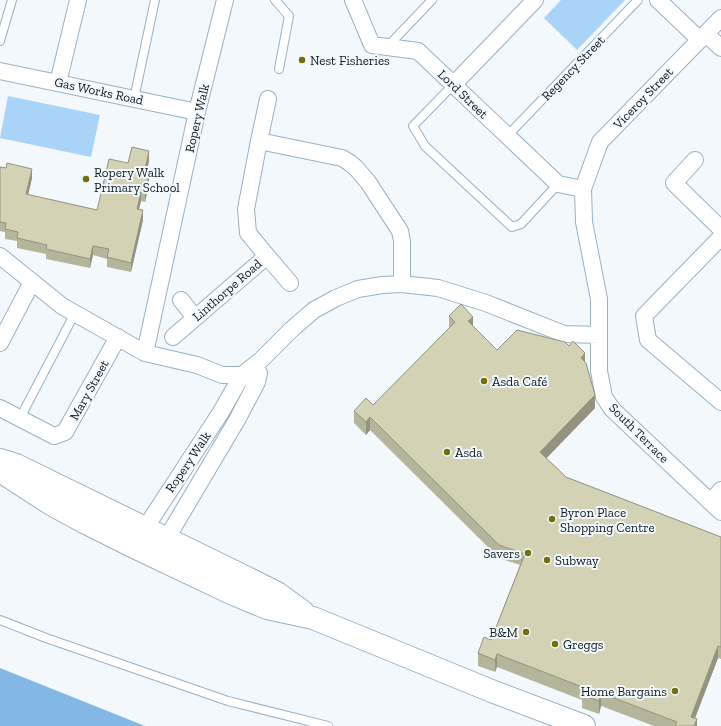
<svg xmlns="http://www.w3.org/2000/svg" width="721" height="726" font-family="'Zilla Slab',serif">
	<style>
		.green { fill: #a9d4f8 }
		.water { fill: #83b8e4 }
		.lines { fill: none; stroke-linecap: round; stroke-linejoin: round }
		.lane-casing { stroke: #99b0c4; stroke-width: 10 }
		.street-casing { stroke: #99b0c4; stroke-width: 18 }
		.primary-casing { stroke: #99b0c4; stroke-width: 24 }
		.lane { stroke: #fff; stroke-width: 8 }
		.street { stroke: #fff; stroke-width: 16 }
		.primary { stroke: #fff; stroke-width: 22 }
		.wall { fill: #b5b59c }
		.shaded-wall { fill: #94937f }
		.building { fill: #d3d2b5; stroke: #94937f }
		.poi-dot { fill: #746e0c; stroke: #f3f8fd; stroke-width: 1.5 }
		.labels { text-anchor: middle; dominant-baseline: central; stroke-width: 4; stroke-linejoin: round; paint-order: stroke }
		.poi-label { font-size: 13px; fill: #111a21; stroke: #f3f8fd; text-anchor: start }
		.street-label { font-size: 13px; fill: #111a21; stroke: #f3f8fd }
	</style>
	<rect width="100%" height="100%" fill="#f3f8fd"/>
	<path class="green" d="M561 0H625L577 50 544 18Z
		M8 96 100 115 91 157 0 138Z"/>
	<path class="water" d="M0 668 145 726H0Z"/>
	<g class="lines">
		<defs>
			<path id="lane" d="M275 0 289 16 279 69
				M0 41 12 0
				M387 47 432 0
				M453 85 413 126 425 146 512 227 521 224 558 184
				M134 99 155 0
				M507 136 638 0
				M20 418 75 313
				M0 620 46 638 228 701 328 726"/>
			<path id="street" d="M353 0 372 45 418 51 558 184 583 189
				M658 0 700 40
				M721 18 600 142 583 189 584 222 599 299V371L604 397 612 409 721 512
				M706 34 721 48
				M0 71 197 112
				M58 83 78 0
				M453 85 535 0
				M259 141 268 99
				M695 160 674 183 721 229
				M721 237 644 316 648 340 721 402
				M0 256 62 306 145 353 197 365 222 375H242L257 382
				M267 256 290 283
				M181 300 195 318
				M173 337 267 256 248 233 246 209 259 141 342 158 350 163 356 168 368 182 400 231 402 241V284
				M0 343 32 282
				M145 353 197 112 225 0
				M0 408 54 436 65 432 118 337
				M711 502 721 490
				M140 536 221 412 242 375 261 360 292 329 314 310 336 298 358 289 382 285 402 284 438 288 486 303 564 334 599 335
				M161 548 237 420 257 382 259 373"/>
			<path id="primary" d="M0 460 16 465 245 577 277 593 303 612
				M0 471 51 504 84 522 134 547 231 593 267 608 313 618 494 692 584 726"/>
		</defs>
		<use href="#lane" class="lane-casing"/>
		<use href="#street" class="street-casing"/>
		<use href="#primary" class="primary-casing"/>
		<use href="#lane" class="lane"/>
		<use href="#street" class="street"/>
		<use href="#primary" class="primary"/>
	</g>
	<path class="wall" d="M149 161 146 174 149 184 145 202 141 201 139 209 143 220 131 272 107 267V259L93 255 90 268 46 259V254L17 248V241L5 239V232L0 231V167L32 178 28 195 97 210 128 163Z
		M449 316 473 326 497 350 585 363 595 408 546 458 566 477 721 537V659L718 658 695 718 697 726H654L601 706 599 714 582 708V700L497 667 495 672 478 666V653L491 640 520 565 499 558 370 430 366 435 354 423V411L373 405 449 329Z"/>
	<path class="shaded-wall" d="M149 151V161L144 183V174Z
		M32 169V178L26 204V194Z
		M149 175V184L145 202V192Z
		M141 192V201L137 218V209Z
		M143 210V220L131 272V263Z
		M93 246V255L90 268V259Z
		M473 317V329L468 321Z
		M585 353V366L581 358Z
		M595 395V408L540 465V452Z
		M370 417V430L366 435V422Z
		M718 646V658L692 726 691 717Z
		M497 654V667L495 672V660Z
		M601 693V706L599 714V701Z
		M697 719V726H694Z"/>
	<path class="building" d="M132 147 149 151 144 174 149 175 145 192H141L137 209 143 210 131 263 107 257 109 249 93 246 90 259 46 249 47 245 17 238 18 232 5 229 6 223 0 222V167L6 168 7 163 32 169 26 194 97 210 109 159 128 163Z
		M461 304 473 317 468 321 497 350 517 330 565 342 569 346 573 341 585 353 581 358 586 363 595 395 540 452 566 477 721 537V647L718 646 691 717 697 719 694 726H675L677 722 601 693 599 701 582 695 585 688 497 654 495 660 478 653 484 637 491 640 525 554 499 545 370 417 366 422 354 411 366 398 373 405 455 322 449 316Z"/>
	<g class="poi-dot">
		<circle cx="302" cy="60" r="4"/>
		<circle cx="86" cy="179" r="4"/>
		<circle cx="484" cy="381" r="4"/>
		<circle cx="447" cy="452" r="4"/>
		<circle cx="552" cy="519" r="4"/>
		<circle cx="528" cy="553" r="4"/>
		<circle cx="547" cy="560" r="4"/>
		<circle cx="526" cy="632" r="4"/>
		<circle cx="555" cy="644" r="4"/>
		<circle cx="675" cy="691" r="4"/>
	</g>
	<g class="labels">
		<g class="poi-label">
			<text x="310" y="60">Nest Fisheries</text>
			<text x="94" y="172">Ropery Walk<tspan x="94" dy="15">Primary School</tspan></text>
			<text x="492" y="381">Asda Café</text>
			<text x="455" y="452">Asda</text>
			<text x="560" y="512">Byron Place<tspan x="560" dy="15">Shopping Centre</tspan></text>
			<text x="520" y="553" text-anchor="end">Savers</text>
			<text x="555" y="560">Subway</text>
			<text x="518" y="632" text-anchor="end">B&amp;M</text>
			<text x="563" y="644">Greggs</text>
			<text x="667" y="691" text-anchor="end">Home Bargains</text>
		</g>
		<g class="street-label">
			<text transform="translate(573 68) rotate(-46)">Regency Street</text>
			<text transform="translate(99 91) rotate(12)">Gas Works Road</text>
			<text transform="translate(463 94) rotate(44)">Lord Street</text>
			<text transform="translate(643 98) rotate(-46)">Viceroy Street</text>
			<text transform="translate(197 118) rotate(-77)">Ropery Walk</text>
			<text transform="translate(227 290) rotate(-41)">Linthorpe Road</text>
			<text transform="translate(89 390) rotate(-61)">Mary Street</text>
			<text transform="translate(639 433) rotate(45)">South Terrace</text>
			<text transform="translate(188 462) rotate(-56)">Ropery Walk</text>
		</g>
	</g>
</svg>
